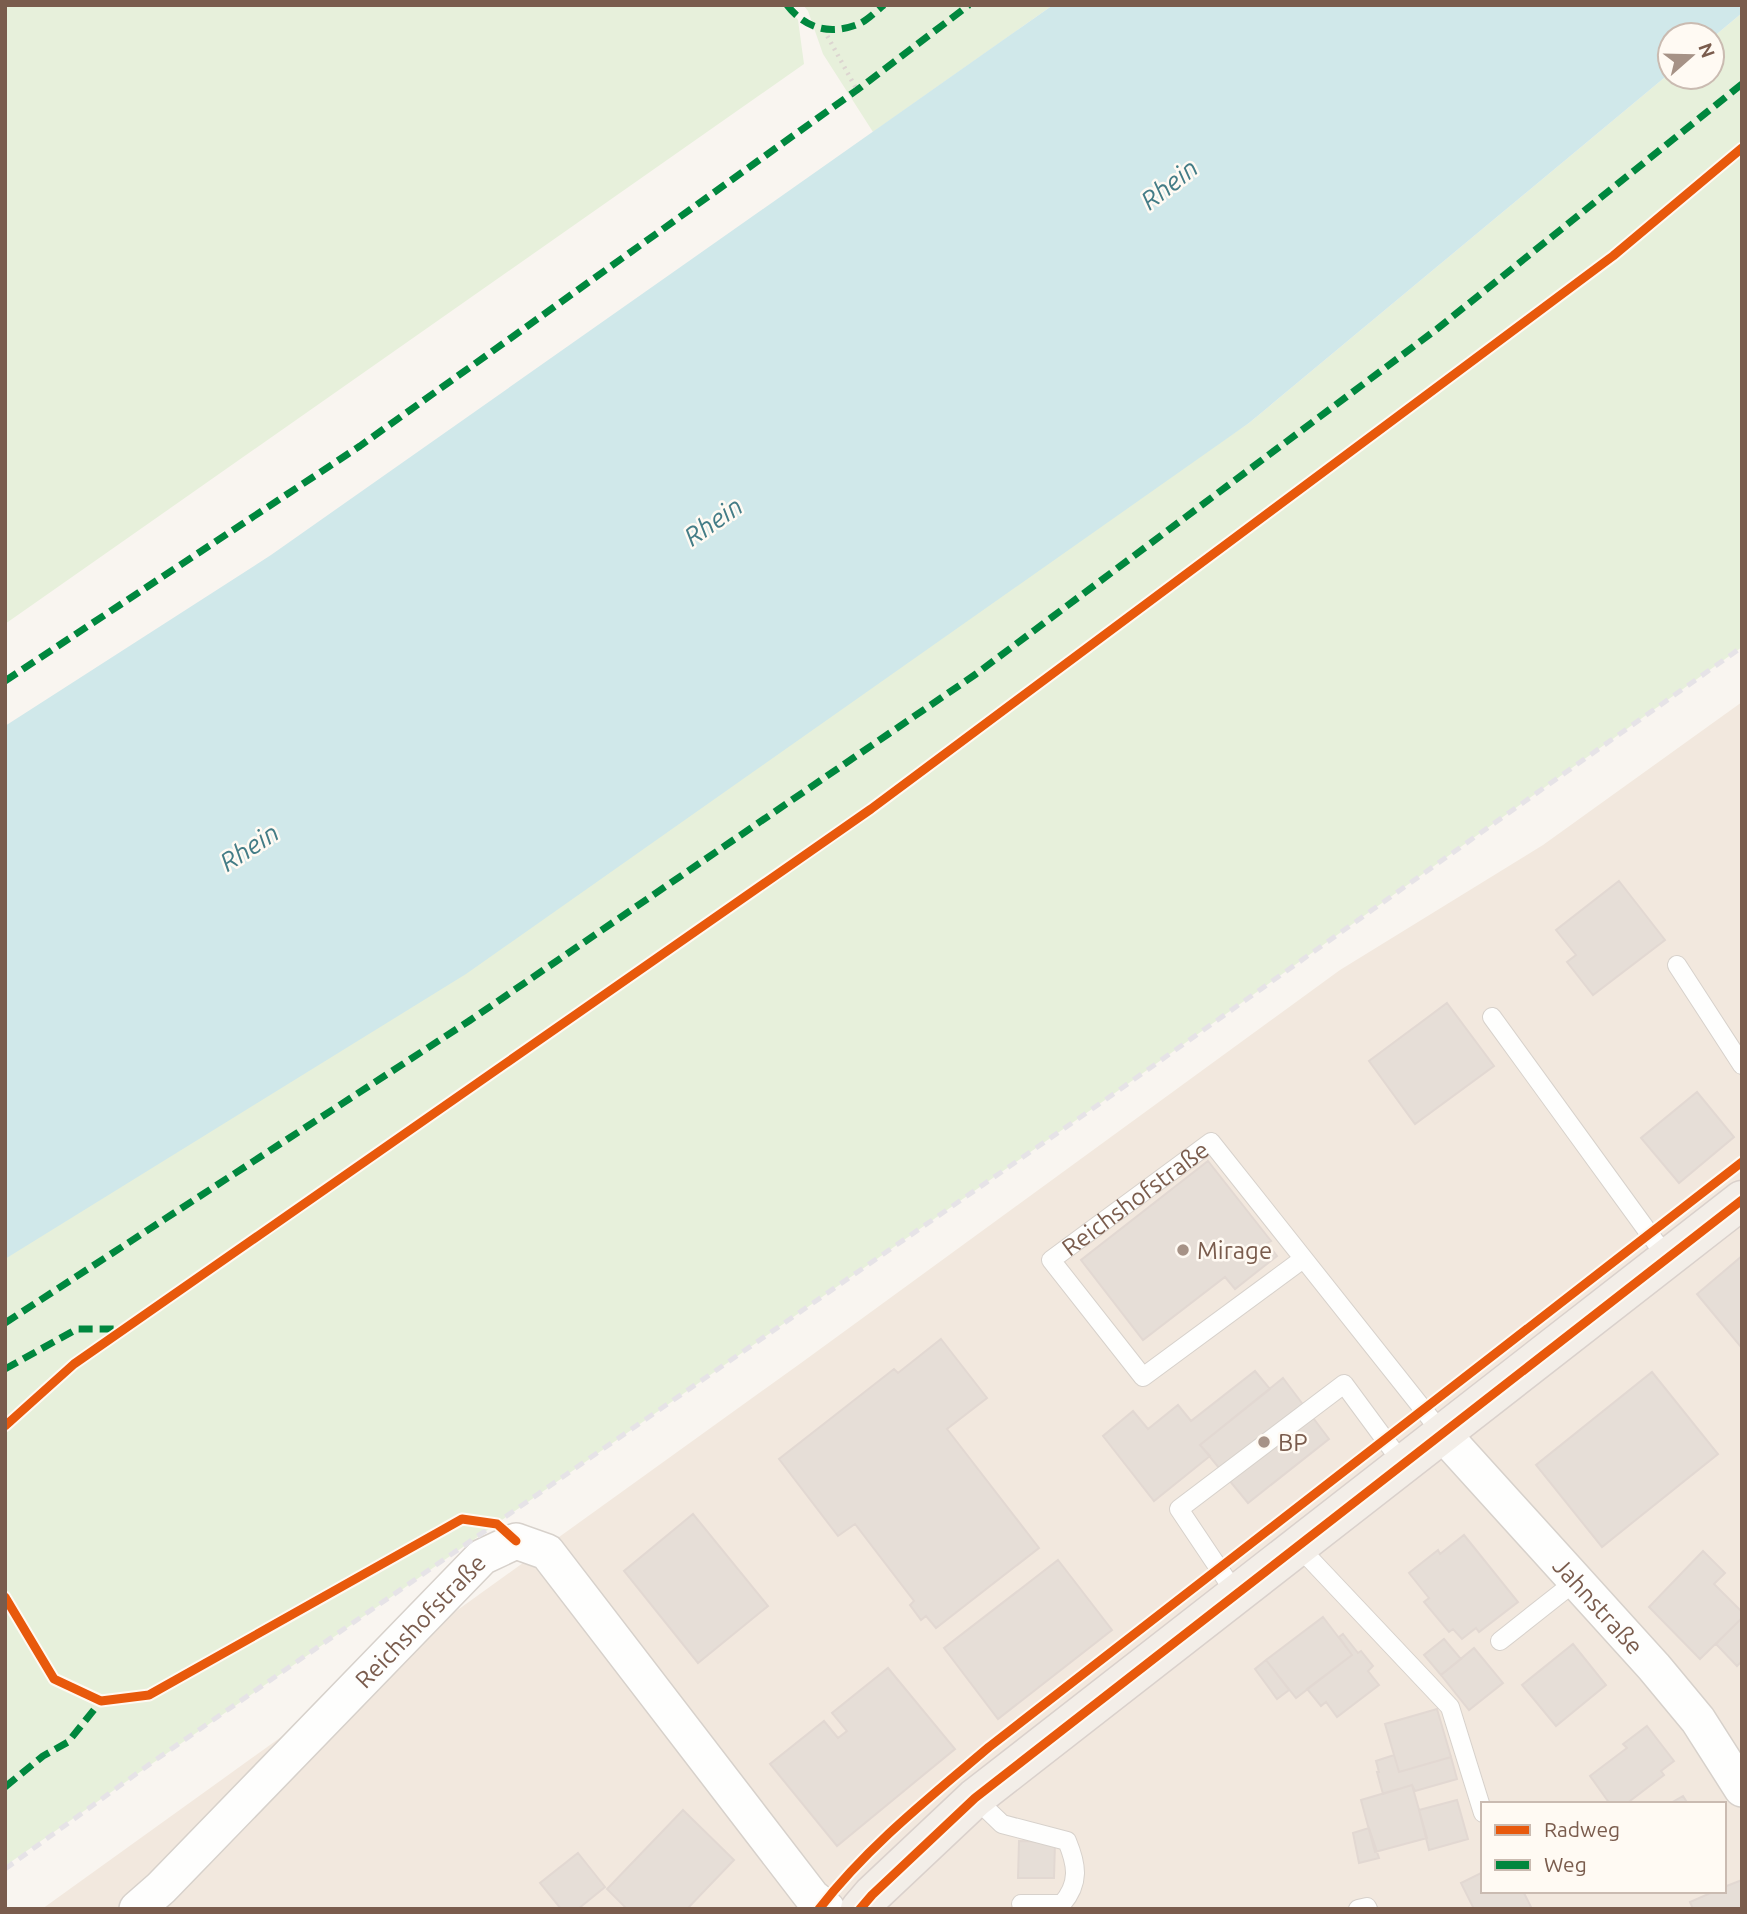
<svg xmlns="http://www.w3.org/2000/svg" width="1747" height="1914" font-family="Ubuntu,sans-serif">
	<style>
		.residential { fill: #f2e8de; fill-rule: evenodd }
		.green { fill: #e7f0db }
		.water { fill: #d0e8ea }
		.building { fill: #e6ded7; stroke: #e2d8d2; stroke-width: 2 }
		.lines { fill: none; stroke-linecap: round; stroke-linejoin: round }
		.service-casing { stroke: #d7d1cb; stroke-width: 20 }
		.minor-casing { stroke: #d7d1cb; stroke-width: 38 }
		.primary-casing { stroke: #dad1cc; stroke-width: 41 }
		.path { stroke: #dcd5d0; stroke-width: 4.5; stroke-dasharray: 2 5; stroke-linecap: butt }
		.service { stroke: #fefefd; stroke-width: 18 }
		.minor { stroke: #fefefd; stroke-width: 35 }
		.primary { stroke: #f3eee8; stroke-width: 38 }
		.rail { stroke: #e6e3e7; stroke-width: 5; stroke-dasharray: 10 7; stroke-linecap: butt }
		.quiet { stroke: #00873e; stroke-width: 7; stroke-dasharray: 14 7; stroke-linecap: butt }
		.cycleway-casing { stroke: #fffaf3; stroke-width: 13 }
		.cycleway { stroke: #e8590c; stroke-width: 9 }
		.poi-dot { fill: #a69286; stroke: #fffaf3; stroke-width: 2.5 }
		.labels { text-anchor: middle; dominant-baseline: central; stroke-width: 5; stroke-linejoin: round; paint-order: stroke }
		.street-label { font-size: 24px; fill: #7a5c4d; stroke: #fffaf3 }
		.poi-label { font-size: 24px; fill: #7a5c4d; stroke: #fffaf3; text-anchor: start }
		.water-label { font-size: 26px; font-style: italic; fill: #437c86; stroke: #fffaf3 }
	</style>
	<rect width="100%" height="100%" fill="#f9f5f0"/>
	<path class="residential" d="M1742 702V1909H42L801 1363 1340 970 1543 845ZM1483 1804H1724V1891H1483Z"/>
	<path class="green" d="M5 5H787L798 20 804 64 5 624Z
		M803 5H1053L873 132 823 54 808 11Z
		M1742 13V647L1105 1100 5 1866V1258L1249 423 1670 73V77H1712V38Z"/>
	<path class="water" d="M1053 5H1742V13L1712 38V35H1670V73L1249 423 466 974 5 1259V726L271 555Z"/>
	<path class="building" d="M1619 881 1665 940 1593 995 1567 962 1576 955 1556 930Z
		M1447 1003 1494 1066 1415 1124 1369 1061Z
		M1697 1092 1734 1137 1679 1183 1641 1138Z
		M1208 1161 1271 1241 1267 1243 1277 1256 1235 1289 1225 1277 1143 1340 1081 1260Z
		M1742 1256V1347H1741L1697 1294Z
		M941 1339 987 1398 947 1429 1039 1548 936 1628 926 1616 921 1620 910 1605 914 1601 855 1524 838 1536 779 1459 894 1369 898 1373Z
		M1255 1371 1270 1389 1200 1445 1210 1456 1154 1501 1103 1436 1133 1411 1148 1429 1178 1405 1191 1421Z
		M1652 1372 1718 1454 1602 1547 1536 1465Z
		M1283 1378 1329 1439 1248 1503 1200 1445Z
		M693 1514 768 1606 698 1663 624 1571Z
		M1464 1535 1518 1602 1479 1632 1476 1628 1462 1639 1453 1629 1449 1632 1424 1602 1429 1598 1409 1573 1438 1550 1440 1554Z
		M1703 1551 1725 1573 1714 1584 1742 1612V1618L1700 1659 1649 1607Z
		M1058 1560 1112 1630 998 1719 944 1648Z
		M1323 1617 1352 1655 1296 1698 1266 1660Z
		M1742 1618V1661L1737 1666 1716 1644Z
		M1343 1634 1358 1653 1361 1651 1373 1666 1368 1671 1379 1685 1337 1717 1326 1702 1321 1706 1307 1689 1352 1655 1339 1637Z
		M1444 1639 1461 1659 1441 1675 1424 1655Z
		M1573 1644 1606 1685 1556 1726 1522 1685Z
		M1474 1648 1503 1683 1469 1710 1441 1675Z
		M1266 1660 1289 1690 1277 1699 1255 1669Z
		M888 1668 955 1749 837 1846 770 1764 824 1721 838 1738 847 1731 832 1713Z
		M1437 1709 1451 1757 1399 1772 1385 1724Z
		M1647 1726 1674 1761 1661 1771 1664 1775 1626 1804H1610L1590 1776 1627 1748 1623 1744Z
		M1394 1755 1399 1772 1451 1757 1457 1779 1415 1791 1412 1785 1383 1794 1377 1772H1379L1376 1761Z
		M1412 1785 1427 1838 1375 1852 1361 1800Z
		M1683 1796 1688 1804H1669Z
		M1457 1800 1468 1839 1429 1850 1419 1810Z
		M683 1810 734 1860 687 1909H627L607 1889Z
		M1369 1828 1379 1858 1359 1863 1353 1833Z
		M1019 1841 1055 1842 1054 1878H1018Z
		M578 1853 605 1887 578 1909H561L540 1883Z
		M1483 1872V1891H1523L1532 1909H1474L1461 1883Z
		M1742 1880V1909H1693L1690 1902 1715 1891H1724V1887Z"/>
	<g class="lines">
		<defs>
			<g id="service">
				<path d="M1677 965 1742 1065"/>
				<path d="M1492 1017 1667 1258"/>
				<path id="s1" d="M1303 1259 1143 1377 1051 1260 1211 1142 1442 1433"/>
				<path d="M1298 1546 1450 1707 1483 1813"/>
				<path d="M1236 1594 1179 1509 1344 1384 1403 1464"/>
				<path d="M1500 1641 1576 1581"/>
				<path d="M975 1798 1002 1824 1067 1841C1077 1865 1080 1883 1062 1904H1021"/>
				<path d="M1358 1909 1367 1907 1368 1909"/>
			</g>
			<g id="minor">
				<path id="s2" d="M1442 1433 1654 1667 1698 1720 1742 1789"/>
				<path id="s3" d="M137 1909 161 1888 482 1557 516 1541 547 1552 812 1897 827 1909"/>
			</g>
			<path id="primary" d="M860 1909 872 1895 975 1798 1742 1200"/>
		</defs>
		<use href="#service" class="service-casing"/>
		<use href="#minor" class="minor-casing"/>
		<use href="#primary" class="primary-casing"/>
		<path class="path" d="M824 30 857 90"/>
		<use href="#service" class="service"/>
		<use href="#minor" class="minor"/>
		<use href="#primary" class="primary"/>
		<path class="rail" d="M5 1869 154 1761 1105 1100 1742 647"/>
		<path class="quiet" d="M787 5C805 28 828 35 856 25 866 22 876 11 884 5
			M5 681 360 446 857 90 969 5
			M5 1323 469 1021 976 674 1437 329 1742 84
			M5 1369 77 1329H121
			M5 1787 43 1756 68 1742 101 1701"/>
		<defs>
			<path id="cycleway" d="M5 1426 74 1364 871 809 1613 256 1742 148
				M5 1597 54 1679 101 1701 149 1695 462 1519 497 1524 516 1541
				M819 1909C868 1846 929 1798 989 1747L1742 1162
				M860 1909 872 1895 975 1798 1742 1200"/>
		</defs>
		<use href="#cycleway" class="cycleway-casing"/>
		<use href="#cycleway" class="cycleway"/>
	</g>
	<g class="poi-dot">
		<circle cx="1183" cy="1250" r="7"/>
		<circle cx="1264" cy="1442" r="7"/>
	</g>
	<g class="labels">
		<g class="street-label">
			<text stroke="none"><textPath href="#s1" startOffset="452">Reichshofstraße</textPath></text>
			<text stroke="none"><textPath href="#s2" startOffset="233">Jahnstraße</textPath></text>
			<text stroke="none"><textPath href="#s3" startOffset="404">Reichshofstraße</textPath></text>
		</g>
		<g class="poi-label">
			<text x="1197" y="1250">Mirage</text>
			<text x="1278" y="1442">BP</text>
		</g>
		<g class="water-label">
			<text transform="translate(1169 184) rotate(-38)">Rhein</text>
			<text transform="translate(713 521) rotate(-35)">Rhein</text>
			<text transform="translate(249 847) rotate(-33)">Rhein</text>
		</g>
	</g>
	<rect width="1747" height="1914" fill="none" stroke="#7a5c4d" stroke-width="14"/>
	<rect x="1481" y="1802" width="245" height="91" fill="#fffaf3" stroke="#cabbb1" stroke-width="2"/>
	<rect x="1495" y="1825" width="35" height="10" fill="#e8590c" stroke="#cabbb1" stroke-width="2"/>
	<text x="1544" y="1837" font-size="21" fill="#7a5c4d">Radweg</text>
	<rect x="1495" y="1860" width="35" height="10" fill="#00873e" stroke="#cabbb1" stroke-width="2"/>
	<text x="1544" y="1872" font-size="21" fill="#7a5c4d">Weg</text>
	<g transform="translate(1691 56) rotate(70)"><circle r="33" fill="#fffaf3" stroke="#cabbb1" stroke-width="2"/>
	<path d="M0-5L12 26L0 18L-12 26Z" fill="#a69286"/>
	<text y="-10" font-size="19" font-weight="bold" text-anchor="middle" fill="#7a5c4d">N</text>
	</g>
</svg>
